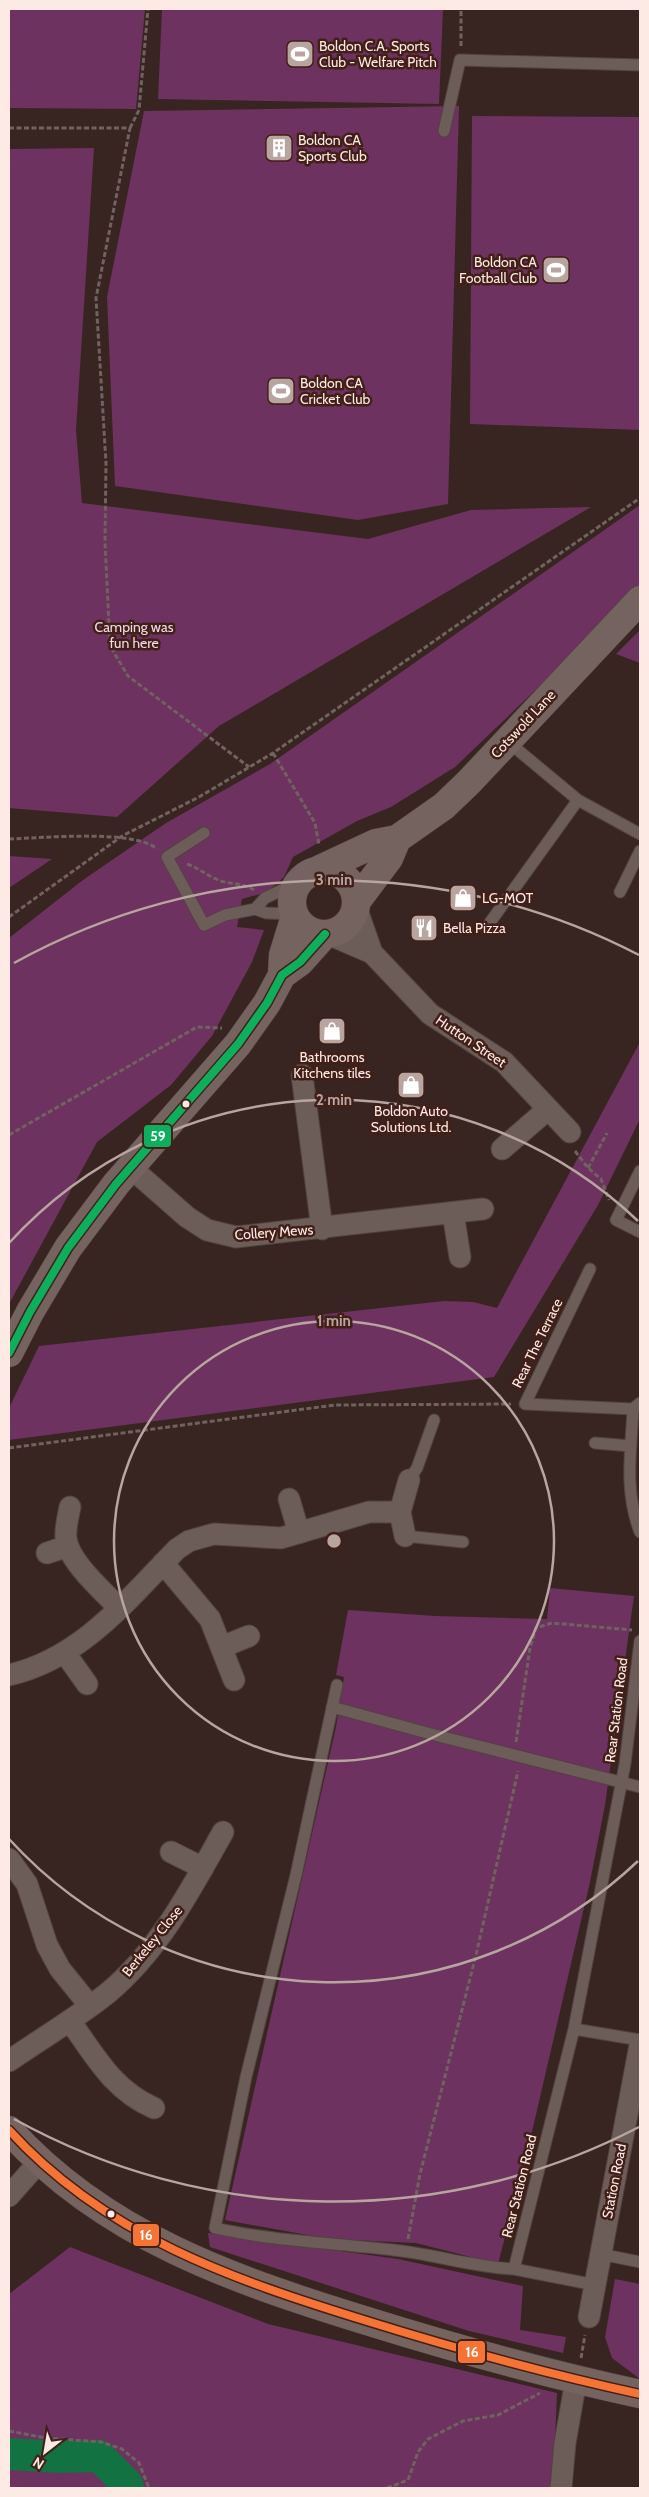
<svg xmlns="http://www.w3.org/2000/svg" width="649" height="2497" font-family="Cabin,sans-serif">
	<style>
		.green { fill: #6d325f }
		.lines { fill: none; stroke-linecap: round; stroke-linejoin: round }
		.river { stroke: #137242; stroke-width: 32 }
		.lane-casing { stroke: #534340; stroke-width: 13 }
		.street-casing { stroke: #534340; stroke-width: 23 }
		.secondary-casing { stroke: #534340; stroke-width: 29 }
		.path { stroke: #70625f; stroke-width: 3; stroke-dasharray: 5 2.5; stroke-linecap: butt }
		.lane { stroke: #6c5d59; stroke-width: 11 }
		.street { stroke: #6c5d59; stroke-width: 21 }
		.secondary { stroke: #74635f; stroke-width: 28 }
		.bus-1-casing { stroke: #421f17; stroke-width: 11 }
		.bus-2-casing { stroke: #421f17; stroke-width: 11 }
		.bus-1 { stroke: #f57335; stroke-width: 8 }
		.bus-2 { stroke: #0daf5c; stroke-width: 8 }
		.ring { fill: none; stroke: #b8a5a0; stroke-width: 2.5 }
		.bus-dot { fill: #fdeae5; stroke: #421f17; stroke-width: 2 }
		.labels { text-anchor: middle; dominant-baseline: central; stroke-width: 5; stroke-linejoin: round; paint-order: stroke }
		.poi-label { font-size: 14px; fill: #fdeae5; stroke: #421f17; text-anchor: start }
		.park-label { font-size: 14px; fill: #f1d8eb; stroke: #421f17 }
		.street-label { font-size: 14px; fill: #fdeae5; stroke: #421f17 }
		.centre { fill: #b8a5a0; stroke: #421f17; stroke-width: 2.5 }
		.ring-label { font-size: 15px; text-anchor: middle; font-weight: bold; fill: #b8a5a0; stroke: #421f17; stroke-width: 5; stroke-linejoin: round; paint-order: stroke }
		.line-badge { stroke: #421f17; stroke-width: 2 }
		.badge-label { font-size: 14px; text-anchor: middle; font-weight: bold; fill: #fff }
	</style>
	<rect width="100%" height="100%" fill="#382521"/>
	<path class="green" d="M9 9H145L136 109 9 108Z
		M162 9H443L439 104 158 99Z
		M459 106 448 504 358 520 115 486 107 297 144 111Z
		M472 116 640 117V430L470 424Z
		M94 148 76 430 82 503 368 539 471 510 591 507 219 726 117 817 9 808V149Z
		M640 505 639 591 455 767 391 807 357 821 293 857 284 877 267 892 242 899 237 927 264 930 252 962 212 1036 171 1085 97 1142 9 1304V938L83 880 166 823 270 764Z
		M640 630V663L616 654Z
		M9 856 52 859 9 888Z
		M640 1042V1119L598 1205 494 1377 9 1440V1408L39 1346 444 1301 473 1302 497 1308Z
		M550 1588 634 1596 605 1805 590 1882 528 2149 498 2264 416 2243 329 2239 225 2220 336 1727 344 1677 336 1675 348 1610 435 1616 541 1619H547Z
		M208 2233 398 2259 523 2286 520 2330 566 2337 563 2353 469 2331 210 2247Z
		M70 2247 268 2324 557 2393 553 2488H136L122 2460 100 2448 9 2442V2294Z
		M615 2279 640 2284V2379L612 2358 605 2337Z
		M42 2466 96 2468 116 2488H9V2468Z"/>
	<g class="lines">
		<path class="river" d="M9 2454 59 2457 99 2456 127 2484 128 2488"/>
		<defs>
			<path id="lane" d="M444 131 460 60 640 65
				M507 741 578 800 640 834
				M204 833 167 857 204 925 225 915 255 909 266 913 294 914
				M620 892 640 851
				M255 909 265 898 299 882
				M486 928 578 800
				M640 1171 616 1220 640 1232
				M590 1269 525 1404 633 1409 640 1403
				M633 1409C631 1452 624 1491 640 1532
				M595 1443 631 1446
				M409 1480 417 1468 434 1420
				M405 1536 463 1542
				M337 1685 296 1875 246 2077 215 2228C273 2241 334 2243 393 2250 434 2254 472 2267 514 2269
				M332 1707 431 1734 640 1787
				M574 2029 640 2040
				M600 2254 640 2262
				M595 2285 514 2269 574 2029 625 1764 640 1641"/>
			<path id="street" d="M356 907 372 953
				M328 934 372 953 430 1014 504 1062 570 1132
				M302 1075 322 1229
				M502 1149 548 1109
				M130 1167 187 1217 207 1230 236 1237 483 1209
				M453 1213 460 1257
				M289 1499 299 1533
				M70 1507C68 1517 65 1528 66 1538 68 1561 103 1591 119 1608
				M405 1536 400 1512 409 1480
				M47 1553 68 1546
				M163 1563 210 1619 234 1680
				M222 1647 249 1636
				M65 1653 87 1684
				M9 1675C82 1658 127 1600 177 1549L189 1541 214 1534 281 1538 369 1512H400
				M171 1852 203 1868
				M9 1859 27 1884 47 1945 60 1969 90 2006
				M70 2021C95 2056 113 2090 154 2108
				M9 2061C42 2038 77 2018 109 1992 160 1949 191 1889 223 1832
				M9 2196 39 2162
				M589 2317 640 2045
				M561 2488 565 2443 576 2380"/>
			<path id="secondary" d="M292 902a32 32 0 1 1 64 0a32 32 0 1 1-64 0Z
				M316 871 376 843 397 839 444 806 469 782 640 600
				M356 902 389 858 397 839
				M282 975 283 955 295 916
				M9 1353 30 1312 68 1248 116 1184 238 1044 267 1003 282 975 300 962 325 934
				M9 2130C105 2236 234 2280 367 2321 457 2349 548 2374 640 2394"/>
		</defs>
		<use href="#lane" class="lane-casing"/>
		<use href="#street" class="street-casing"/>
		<use href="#secondary" class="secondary-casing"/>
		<path class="path" d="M461 46V9
			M9 128H130L96 298 106 463 105 542 110 646 128 676 249 767
			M130 128 139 110 148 9
			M273 753 315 823 319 845
			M9 839C42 838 135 829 157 849
			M187 864C198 868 205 874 216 879 228 885 242 882 254 890
			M9 917 122 836 199 797 273 753 640 498
			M9 1135 197 1027 222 1028
			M575 1151 588 1168 601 1179 609 1200
			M588 1168 607 1133
			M9 1448 335 1405 511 1404
			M516 1742 530 1648 536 1628 552 1623 632 1630
			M408 2239 420 2174 476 1955 518 1771
			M581 2358 585 2335
			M9 2431 46 2438 101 2442 122 2449 139 2463 149 2488
			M387 2488 408 2480 418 2452 428 2439 463 2421 498 2415 540 2393"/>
		<use href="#lane" class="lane"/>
		<use href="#street" class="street"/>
		<use href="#secondary" class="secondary"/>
		<defs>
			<path id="bus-1" d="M9 2130C105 2236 234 2280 367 2321 457 2349 548 2374 640 2394"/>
			<path id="bus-2" d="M9 1353 30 1312 68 1248 116 1184 238 1044 267 1003 282 975 300 962 325 934"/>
		</defs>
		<use href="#bus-1" class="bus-1-casing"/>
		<use href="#bus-2" class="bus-2-casing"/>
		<use href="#bus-1" class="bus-1"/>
		<use href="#bus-2" class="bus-2"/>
	</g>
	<g class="ring">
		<circle cx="334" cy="1541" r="220"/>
		<path d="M638 1861A441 441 0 0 1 9 1839M9 1243A441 441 0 0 1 638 1221"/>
		<path d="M639 2127A661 661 0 0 1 14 2119M14 963A661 661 0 0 1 639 955"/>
	</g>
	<defs>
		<symbol id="stadium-square" viewBox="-11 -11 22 22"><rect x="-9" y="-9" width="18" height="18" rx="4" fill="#b8a5a0" stroke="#421f17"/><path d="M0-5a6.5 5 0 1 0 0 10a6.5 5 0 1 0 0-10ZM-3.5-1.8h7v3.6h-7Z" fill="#fff"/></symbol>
		<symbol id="building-square" viewBox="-11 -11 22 22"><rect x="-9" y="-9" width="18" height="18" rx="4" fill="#b8a5a0" stroke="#421f17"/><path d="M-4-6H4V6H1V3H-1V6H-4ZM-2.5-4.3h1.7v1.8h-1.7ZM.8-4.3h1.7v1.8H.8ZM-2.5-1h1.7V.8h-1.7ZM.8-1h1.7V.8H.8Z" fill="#fff"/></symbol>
		<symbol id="shop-square" viewBox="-11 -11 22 22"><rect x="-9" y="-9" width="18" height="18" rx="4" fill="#b8a5a0" stroke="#421f17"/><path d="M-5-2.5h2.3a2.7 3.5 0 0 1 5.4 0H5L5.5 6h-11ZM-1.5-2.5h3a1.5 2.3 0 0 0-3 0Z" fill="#fff"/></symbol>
		<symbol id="restaurant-square" viewBox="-11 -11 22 22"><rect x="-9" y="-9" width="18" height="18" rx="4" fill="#b8a5a0" stroke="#421f17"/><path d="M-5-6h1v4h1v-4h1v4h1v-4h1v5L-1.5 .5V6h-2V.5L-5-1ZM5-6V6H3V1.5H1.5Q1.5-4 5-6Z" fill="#fff"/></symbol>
	</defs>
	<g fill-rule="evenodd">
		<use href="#stadium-square" x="284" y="38" width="32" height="32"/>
		<use href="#building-square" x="263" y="132" width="32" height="32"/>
		<use href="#stadium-square" x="540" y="254" width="32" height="32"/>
		<use href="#stadium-square" x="265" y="375" width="32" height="32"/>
		<use href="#shop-square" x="447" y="882" width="32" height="32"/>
		<use href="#restaurant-square" x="408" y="912" width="32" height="32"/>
		<use href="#shop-square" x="316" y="1015" width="32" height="32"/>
		<use href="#shop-square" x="395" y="1069" width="32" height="32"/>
	</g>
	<g class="bus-dot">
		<circle cx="186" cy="1104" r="4.5"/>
		<circle cx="111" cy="2214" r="4.5"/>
	</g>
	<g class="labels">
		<g class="poi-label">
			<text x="319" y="46">Boldon C.A. Sports<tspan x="319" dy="16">Club - Welfare Pitch</tspan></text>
			<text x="298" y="140">Boldon CA<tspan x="298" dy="16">Sports Club</tspan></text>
			<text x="537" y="262" text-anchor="end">Boldon CA<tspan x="537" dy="16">Football Club</tspan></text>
			<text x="300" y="383">Boldon CA<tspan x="300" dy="16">Cricket Club</tspan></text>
			<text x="482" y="898">LG-MOT</text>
			<text x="443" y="928">Bella Pizza</text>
			<text x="332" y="1057" text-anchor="middle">Bathrooms<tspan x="332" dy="16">Kitchens tiles</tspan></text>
			<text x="411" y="1111" text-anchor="middle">Boldon Auto<tspan x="411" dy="16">Solutions Ltd.</tspan></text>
		</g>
		<g class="park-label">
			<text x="134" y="627">Camping was<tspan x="134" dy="16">fun here</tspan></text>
		</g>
		<g class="street-label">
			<text transform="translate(523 724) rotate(-47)">Cotswold Lane</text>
			<text transform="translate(471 1041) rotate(34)">Hutton Street</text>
			<text transform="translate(274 1232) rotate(-4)">Collery Mews</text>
			<text transform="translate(537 1343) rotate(-64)">Rear The Terrace</text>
			<text transform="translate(616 1710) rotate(-83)">Rear Station Road</text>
			<text transform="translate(152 1941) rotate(-51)">Berkeley Close</text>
			<text transform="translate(614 2181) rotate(-79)">Station Road</text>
			<text transform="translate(519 2186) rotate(-76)">Rear Station Road</text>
		</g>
	</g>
	<circle cx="334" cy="1541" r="8" class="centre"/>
	<g class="ring-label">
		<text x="334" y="885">3 min</text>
		<text x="334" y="1105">2 min</text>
		<text x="334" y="1326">1 min</text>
	</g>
	<g class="line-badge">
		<rect x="143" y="1124" width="29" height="24" rx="5" fill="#0daf5c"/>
		<rect x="132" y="2223" width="28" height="24" rx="5" fill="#f57335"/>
		<rect x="457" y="2340" width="29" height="24" rx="5" fill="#f57335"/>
	</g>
	<g class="badge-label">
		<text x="158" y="1141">59</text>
		<text x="146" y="2240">16</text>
		<text x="472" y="2357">16</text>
	</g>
	<rect width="649" height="2497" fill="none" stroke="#fdeae5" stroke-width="20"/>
	<g transform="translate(45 2452) rotate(211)" stroke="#421f17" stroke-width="4" paint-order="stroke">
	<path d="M0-4L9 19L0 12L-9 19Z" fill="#fdeae5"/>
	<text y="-8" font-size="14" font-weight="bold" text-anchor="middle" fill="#fdeae5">N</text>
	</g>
</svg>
